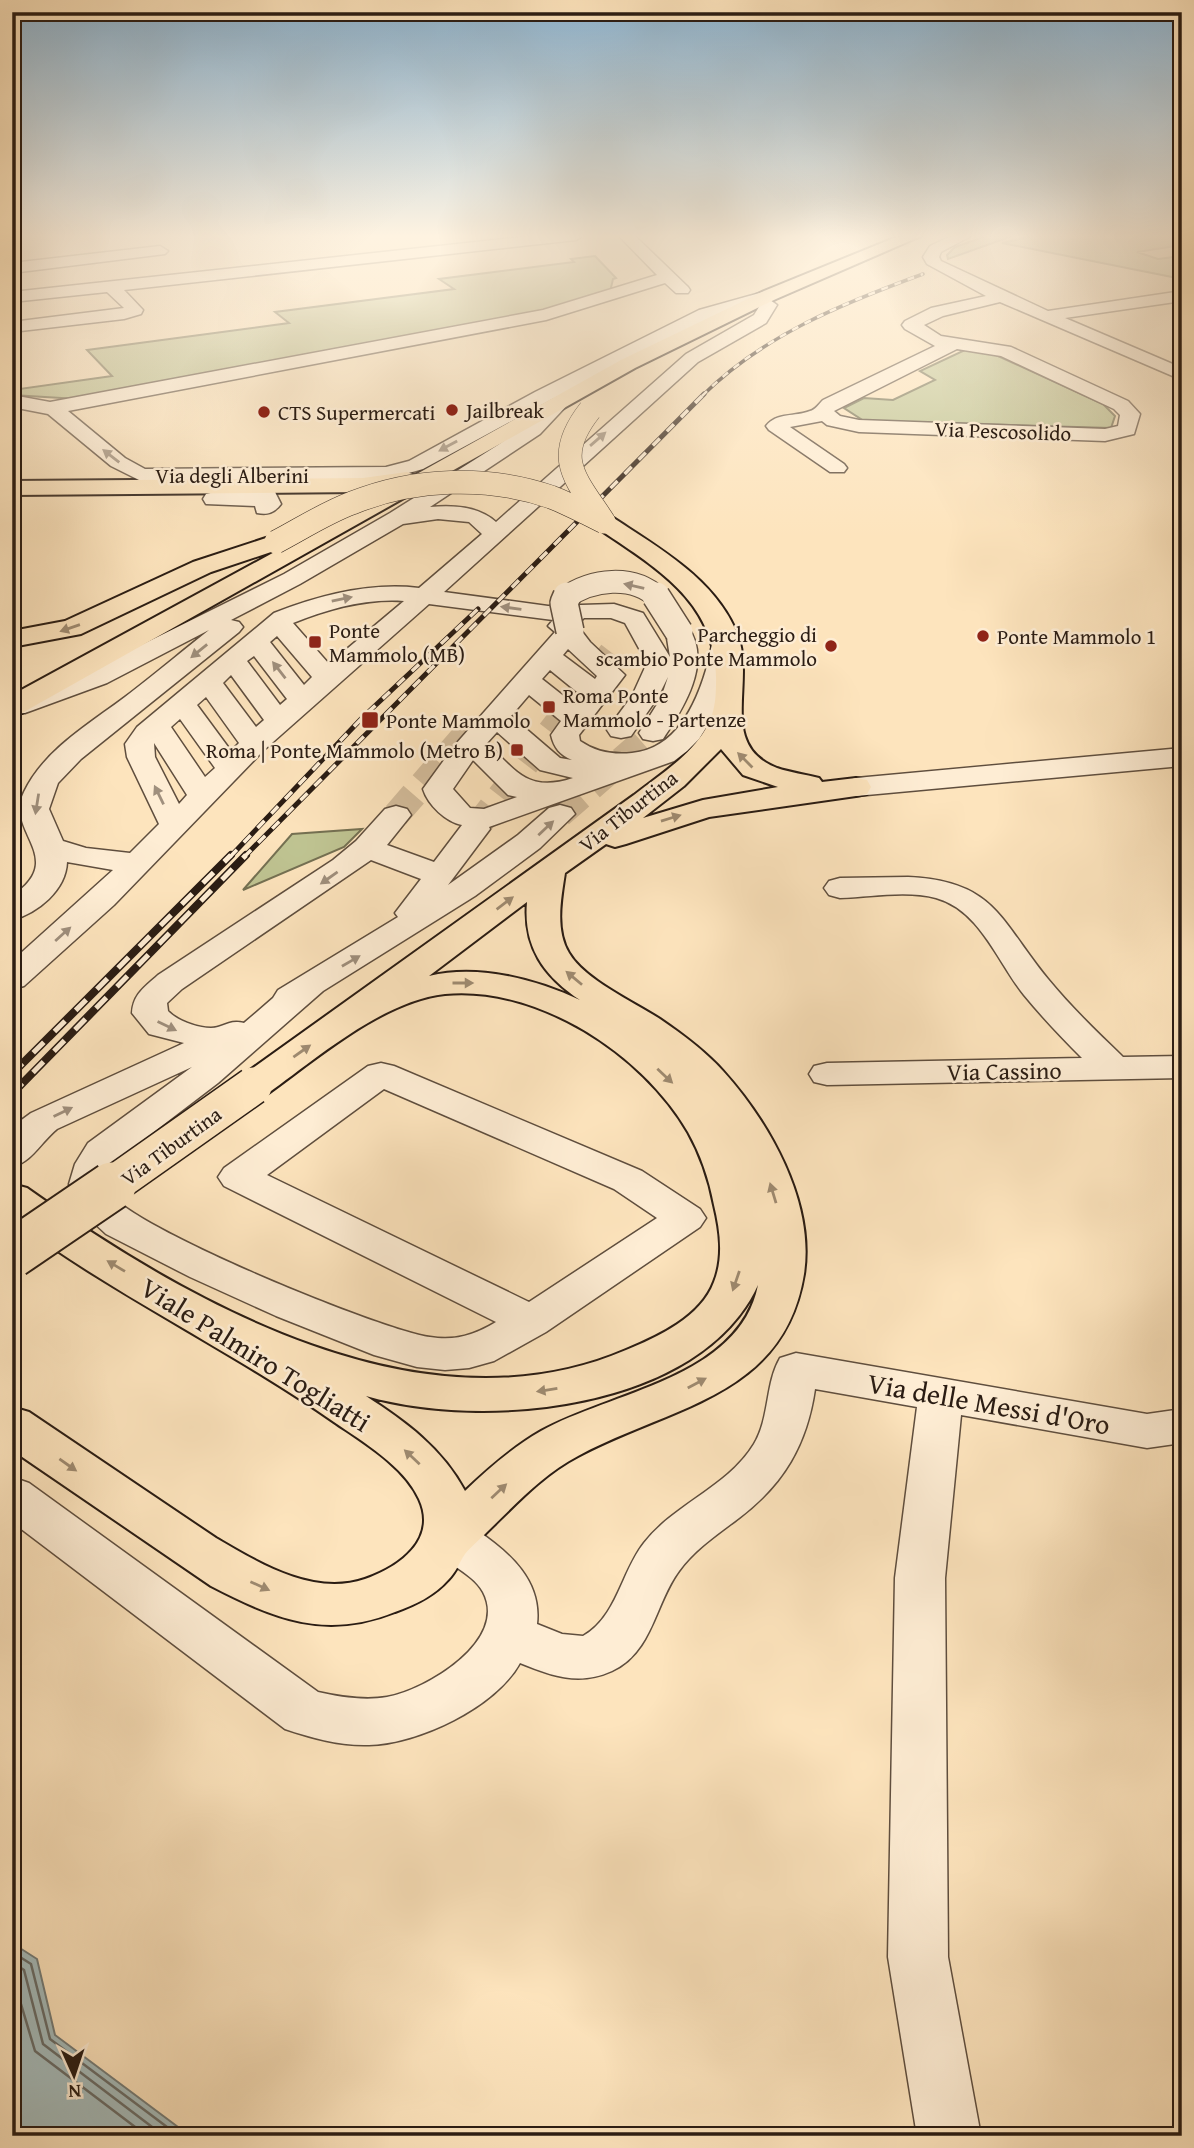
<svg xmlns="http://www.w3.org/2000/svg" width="1194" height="2148" font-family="'Gentium Book Plus',serif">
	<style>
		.green { fill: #bfc492; stroke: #747052; stroke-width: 2 }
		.water { fill: #a5bcbc; stroke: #747c78; stroke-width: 2 }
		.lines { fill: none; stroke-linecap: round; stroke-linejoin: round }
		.shore { stroke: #686c68; stroke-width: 2.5 }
		.minor-tunnel { stroke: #d3bc9b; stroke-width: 27; stroke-dasharray: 27 14; stroke-linecap: butt }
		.minor-casing { stroke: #5f4e3e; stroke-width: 3 }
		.major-casing { stroke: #2a1c13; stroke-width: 4 }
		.minor { fill: #feedd4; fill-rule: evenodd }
		.major { fill: #fde4bd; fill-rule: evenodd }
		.rail-far2-casing { stroke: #2a1c13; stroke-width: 3.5 }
		.rail-far1-casing { stroke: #2a1c13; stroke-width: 5 }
		.rail-casing { stroke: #2a1c13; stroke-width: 8 }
		.rail-far2 { stroke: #feedd4; stroke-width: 2.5; stroke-dasharray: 7; stroke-linecap: butt }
		.rail-far1 { stroke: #feedd4; stroke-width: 3.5; stroke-dasharray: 10; stroke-linecap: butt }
		.rail { stroke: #feedd4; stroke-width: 5; stroke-dasharray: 15; stroke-linecap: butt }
		.minor-bridge-far1-casing { stroke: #5f4e3e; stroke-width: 24; stroke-linecap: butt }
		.minor-bridge-casing { stroke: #5f4e3e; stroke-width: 30; stroke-linecap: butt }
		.major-bridge-far2-casing { stroke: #2a1c13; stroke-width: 24; stroke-linecap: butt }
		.major-bridge-far1-casing { stroke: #2a1c13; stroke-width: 40; stroke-linecap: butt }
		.major-bridge-casing { stroke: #2a1c13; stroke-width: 51; stroke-linecap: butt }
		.minor-bridge-far1 { stroke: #feedd4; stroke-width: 22 }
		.minor-bridge { stroke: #feedd4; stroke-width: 27 }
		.major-bridge-far2 { stroke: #fde4bd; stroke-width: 23 }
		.major-bridge-far1 { stroke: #fde4bd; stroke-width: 37 }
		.major-bridge { stroke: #fde4bd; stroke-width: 47 }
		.oneway { fill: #9f8f7d }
		.oneway2 { fill: #9e8a70 }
		.poi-dot { fill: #8f2418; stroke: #feedd4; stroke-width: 2.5 }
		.labels { text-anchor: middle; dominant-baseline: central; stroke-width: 5; stroke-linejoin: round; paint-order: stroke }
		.far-poi-label { font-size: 21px; fill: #2a1c13; stroke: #feedd4; text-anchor: start }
		.far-street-label { font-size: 21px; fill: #2a1c13; stroke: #feedd4 }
		.street-label { font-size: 24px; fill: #2a1c13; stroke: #feedd4 }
		.near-street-label { font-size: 28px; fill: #2a1c13; stroke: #feedd4 }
	</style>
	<rect width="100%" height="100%" fill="#fde4bd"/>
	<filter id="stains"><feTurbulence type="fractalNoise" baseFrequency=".00286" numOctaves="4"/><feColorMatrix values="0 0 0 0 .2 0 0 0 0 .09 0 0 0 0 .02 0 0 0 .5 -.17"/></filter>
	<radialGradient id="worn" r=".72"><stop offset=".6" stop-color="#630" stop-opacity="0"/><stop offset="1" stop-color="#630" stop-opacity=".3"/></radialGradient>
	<path class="green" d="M986 236H1012L948 259 947 255 955 247Z
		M1033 236H1182V245L1137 252 1158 259 1182 256V264L1174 266 1182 269V279L1002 243Z
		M595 256 616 278 613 279 610 292 551 311 78 399 12 395V390L112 376 87 350 289 323 275 312 454 289 439 279 574 262 571 259Z
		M967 349 987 351 1103 404 1115 416 1111 428 864 421 844 408 864 398 893 400 935 380 920 371Z
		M362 829 344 847 243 890 292 834Z"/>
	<path class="water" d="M12 1943 37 1959 55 2035 190 2136H12Z"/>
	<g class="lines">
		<path class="shore" d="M12 1952 31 1964 50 2039 179 2136
			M12 1962 24 1970 43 2044 164 2136
			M12 1974 35 2051 147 2136"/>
		<path class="minor-tunnel" d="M560 814 653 733
			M396 815 475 724
			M475 829 612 653"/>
		<defs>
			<path id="minor" d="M532 236H583L576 240 124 290 143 310 141 314 124 319 12 332V322L124 308 107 292 12 302V292Z
				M619 236H635L688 287 690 290 688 293H676L665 283 546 320 68 411 125 458 145 469 386 467 409 461 535 392 699 310 770 290 778 295 770 300 777 305 766 323 698 362 444 592 548 606 614 604 643 613 670 657 666 632 670 627 679 624 688 627C713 662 683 709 663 739L653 741 643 739 639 733 661 698 668 677 658 697 631 736 621 738 611 736 607 730 632 696 647 663 625 623 611 618H584L577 625 590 642 625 675 579 735 580 741C596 752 613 755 632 753 675 749 695 707 706 670 710 658 710 644 717 634L726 631 735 634 739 639 732 671 721 704 699 739 687 751 674 761 489 827 490 829 448 885 518 835 549 808 560 805 571 808 575 814 540 848 475 896 323 991 218 1083 117 1160 110 1174V1193C131 1228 383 1331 430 1337 456 1341 474 1335 496 1322L224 1186 218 1177 224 1168 368 1066 381 1063 394 1066 642 1171 700 1209 706 1218 700 1227 546 1332 494 1361 469 1368 445 1370 417 1367 374 1355 276 1316 190 1277 106 1234 80 1210 70 1193 69 1184 75 1164 88 1143 192 1067 57 1129C41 1142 32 1162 12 1167V1127L31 1113 184 1043 149 1034 132 1013C133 994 145 987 158 975L333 860 356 841 385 809 396 806 407 809 411 815 387 845 434 862 462 825C446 822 428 805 423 789L455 745 555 632 548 626 553 620 429 604 264 750 114 905 24 986 12 989V961L113 870 67 862C66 890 38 913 12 920V896C69 858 4 832 24 792 44 750 89 724 125 697 154 675 181 652 209 630L107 683 25 713 12 714V699L89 671 284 574 390 513 498 445 526 426 554 398 423 469 387 479 141 481 111 466 48 414 12 407V395L50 402 543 310 657 275ZM762 302 754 315 686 354 496 522C478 506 453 505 430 507L540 434 571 401 568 397H556L711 318ZM438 519 469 522 482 534 419 588C370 582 320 595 274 613L137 727 125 744 127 757 159 824 130 853 86 848 63 841 49 809 58 783 81 759 239 632 243 627 239 622 231 620 300 584 403 524ZM404 601 329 664 293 623C328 609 366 598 404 601ZM277 636 312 677 304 685 270 642ZM568 649 597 676 595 679 563 655ZM254 656 287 699 280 705 247 661ZM550 670 582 696 575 705 542 679ZM231 675 264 720 256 727 223 683ZM529 695 561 721 551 735C554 748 560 755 572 760L560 758 511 716ZM206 697 239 743 231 751 197 705ZM180 719 215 768 205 777 171 727ZM497 732 540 770 573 778C528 793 516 771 487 743ZM154 743 187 795 179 804 155 757ZM473 760 508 795 517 797 484 809 470 808 453 789ZM371 860 421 879 395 913 398 917 278 990 273 998 244 1023C228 1019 224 1028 211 1028 197 1028 176 1020 168 1011L167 1003 182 989ZM384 1089 614 1189 657 1218 529 1302 267 1175Z
				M951 236H971L941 252 939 257 941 261 1048 311 1182 291V301L1065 318 1182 368V380L1000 302 943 316 924 325 941 336 1011 347 1128 401 1140 414 1134 434 1105 441 859 432 827 425 822 421 790 427 844 464 847 468 844 472H830L769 430 766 426C777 412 795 417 810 411 815 410 819 404 823 400L935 346 905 329 902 325 905 321 931 308 986 296 927 264 923 257 930 246ZM957 349 1001 356 1114 409 1120 415 1118 426 1105 429 859 420 840 416 834 411Z
				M160 246 168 251 165 254 12 273V263Z
				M224 490 275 492 281 504C274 513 268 515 257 513L255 506 206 504 203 499 206 494Z
				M1182 748V766L856 796 846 793 841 787 846 781 856 778Z
				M908 877C996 881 1000 921 1048 979 1071 1007 1097 1032 1123 1057L1182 1056V1078L827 1085 814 1082 809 1074 814 1066 827 1063 1082 1058C1062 1038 1042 1017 1024 995 998 963 980 910 936 898 907 890 870 897 840 898L829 895 824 888 829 881 840 878Z
				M796 1353 1147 1414 1182 1409V1443L1147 1448 961 1415 945 1578 948 1957 981 2136H917L888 1957 895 1578 917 1407 815 1389C807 1444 784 1484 739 1518 718 1534 695 1549 679 1571 655 1603 653 1652 612 1671 579 1686 552 1676 520 1663 496 1707 418 1744 369 1745 340 1746 312 1738 285 1729L12 1522V1477L29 1483 318 1692C340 1697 364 1701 387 1697 426 1690 509 1641 483 1592 471 1570 440 1564 426 1537L433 1523C437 1522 444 1518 449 1518 459 1517 470 1525 478 1531 510 1553 542 1581 537 1624L562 1634 583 1636C617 1617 621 1572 644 1543 674 1504 728 1487 754 1444 770 1417 765 1384 780 1358Z"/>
			<path id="major" d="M899 236H921L776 299 635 368 22 713 12 715V695L280 549 211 572 81 634 12 647V631L65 621 193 562 266 538 274 536 282 538 286 543 283 547 392 488 363 492 12 495V481L363 478 407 472 415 475 621 360 764 291Z
				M604 515 612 517C659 548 717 580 738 636 755 684 718 745 777 768 791 773 805 774 819 778L822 782 856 778 867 780 871 787 867 794 856 796 709 817 626 844 615 847 606 844 565 873C561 899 555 930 569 953 585 980 634 1002 660 1019 682 1034 704 1050 723 1071 769 1122 815 1202 804 1274 784 1398 670 1406 578 1456 543 1474 515 1505 487 1532 480 1539 471 1547 465 1554 459 1563 456 1572 448 1580 434 1596 415 1605 395 1612 325 1640 275 1619 211 1586L12 1450V1407L29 1412 216 1538C259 1563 313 1597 365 1579 399 1567 438 1540 419 1499 404 1466 363 1442 334 1422 229 1349 114 1295 12 1219V1184L27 1188C189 1304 424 1437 626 1350 658 1337 701 1317 714 1282 724 1257 720 1230 714 1205 709 1179 701 1155 688 1132 643 1054 537 985 445 994 382 1001 316 1059 267 1094L253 1098 239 1094 234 1086 239 1078 634 795C658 776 689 757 705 730 714 716 716 700 716 684 719 602 656 568 596 527L592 522 596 517ZM721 749 743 775 778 787 703 800 643 818 684 786ZM527 902C523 947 544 976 580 1000 535 979 478 964 429 976ZM758 1285C740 1378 610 1392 541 1431 513 1447 488 1469 465 1491 442 1448 406 1422 366 1396 484 1430 700 1411 758 1285Z"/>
		</defs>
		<use href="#minor" class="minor-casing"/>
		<use href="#major" class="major-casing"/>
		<use href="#minor" class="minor"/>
		<use href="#major" class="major"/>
		<defs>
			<path id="rail-far2" d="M702 396C763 335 844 303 923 274"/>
			<path id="rail-far1" d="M230 857 362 718 478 609
				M244 857 704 394"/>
			<path id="rail" d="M12 1074 231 855
				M12 1094 246 855"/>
		</defs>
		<use href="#rail-far2" class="rail-far2-casing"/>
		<use href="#rail-far1" class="rail-far1-casing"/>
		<use href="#rail" class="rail-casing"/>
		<use href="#rail-far2" class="rail-far2"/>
		<use href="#rail-far1" class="rail-far1"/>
		<use href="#rail" class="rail"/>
		<defs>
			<path id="minor-bridge-far1" d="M565 598C592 579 633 574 658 598"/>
			<path id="minor-bridge" d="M567 596 564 603 570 631
				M656 596 679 632"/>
			<path id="major-bridge-far2" d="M590 410C552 458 575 478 604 522
				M276 542C301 529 325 513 352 503 414 478 487 475 551 497 569 504 586 513 604 522"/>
			<path id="major-bridge-far1" d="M110 1187 253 1086"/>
			<path id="major-bridge" d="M12 1254 112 1186"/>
		</defs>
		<use href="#minor-bridge-far1" class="minor-bridge-far1-casing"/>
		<use href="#minor-bridge" class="minor-bridge-casing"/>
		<use href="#major-bridge-far2" class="major-bridge-far2-casing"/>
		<use href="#major-bridge-far1" class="major-bridge-far1-casing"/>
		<use href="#major-bridge" class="major-bridge-casing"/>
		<use href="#minor-bridge-far1" class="minor-bridge-far1"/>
		<use href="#minor-bridge" class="minor-bridge"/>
		<use href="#major-bridge-far2" class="major-bridge-far2"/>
		<use href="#major-bridge-far1" class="major-bridge-far1"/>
		<use href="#major-bridge" class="major-bridge"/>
	</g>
	<defs><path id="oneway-solid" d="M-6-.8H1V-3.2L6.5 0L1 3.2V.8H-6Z" transform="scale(1.75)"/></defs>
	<g class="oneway">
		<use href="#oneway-solid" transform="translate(598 439) rotate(-41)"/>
		<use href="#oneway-solid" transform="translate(448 446) rotate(151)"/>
		<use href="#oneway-solid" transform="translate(111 456) rotate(-142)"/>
		<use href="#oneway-solid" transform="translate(634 586) rotate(-167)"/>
		<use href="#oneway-solid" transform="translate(342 599) rotate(-12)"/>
		<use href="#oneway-solid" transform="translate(511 608) rotate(-172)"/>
		<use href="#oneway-solid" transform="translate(199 651) rotate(141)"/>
		<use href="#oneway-solid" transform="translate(279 670) rotate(-128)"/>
		<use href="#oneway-solid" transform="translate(159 795) rotate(-116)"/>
		<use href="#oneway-solid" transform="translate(37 804) rotate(99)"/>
		<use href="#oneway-solid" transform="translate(546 828) rotate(-43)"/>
		<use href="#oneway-solid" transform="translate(329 878) rotate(145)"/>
		<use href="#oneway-solid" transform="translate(63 934) rotate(-42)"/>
		<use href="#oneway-solid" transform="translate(351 961) rotate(-30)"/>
		<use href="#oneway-solid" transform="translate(167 1026) rotate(26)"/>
		<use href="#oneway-solid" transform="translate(63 1112) rotate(-26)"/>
	</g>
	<g class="oneway2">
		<use href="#oneway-solid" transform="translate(70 628) rotate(161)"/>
		<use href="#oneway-solid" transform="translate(745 760) rotate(-135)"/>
		<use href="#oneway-solid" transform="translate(671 818) rotate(-17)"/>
		<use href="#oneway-solid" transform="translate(505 903) rotate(-37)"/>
		<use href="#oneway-solid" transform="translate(574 978) rotate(-140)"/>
		<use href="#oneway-solid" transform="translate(463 983)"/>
		<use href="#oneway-solid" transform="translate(302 1051) rotate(-35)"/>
		<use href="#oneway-solid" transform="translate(665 1076) rotate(43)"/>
		<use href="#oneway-solid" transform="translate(773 1193) rotate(-107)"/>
		<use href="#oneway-solid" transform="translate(116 1266) rotate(-149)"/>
		<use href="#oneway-solid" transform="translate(736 1281) rotate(109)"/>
		<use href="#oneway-solid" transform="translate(697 1383) rotate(-28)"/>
		<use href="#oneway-solid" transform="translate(547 1390) rotate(171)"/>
		<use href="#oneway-solid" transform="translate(412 1457) rotate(-137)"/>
		<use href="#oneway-solid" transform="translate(68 1465) rotate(35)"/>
		<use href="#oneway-solid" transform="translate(499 1491) rotate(-43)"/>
		<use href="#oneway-solid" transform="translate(260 1586) rotate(24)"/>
	</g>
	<linearGradient id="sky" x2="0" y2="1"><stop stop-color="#8db7d6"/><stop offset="0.44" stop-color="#fef3e1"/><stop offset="1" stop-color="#fef3e1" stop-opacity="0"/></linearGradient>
	<rect width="1194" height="537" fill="url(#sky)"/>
	<g class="poi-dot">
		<circle cx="452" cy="410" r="7"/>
		<circle cx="264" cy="412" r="7"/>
		<circle cx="983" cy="636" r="7"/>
		<rect x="308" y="635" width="14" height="14" rx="3.5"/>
		<circle cx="831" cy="646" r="7"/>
		<rect x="542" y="700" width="14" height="14" rx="3.5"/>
		<rect x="361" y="711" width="18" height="18" rx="3.5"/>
		<rect x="510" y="743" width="14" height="14" rx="3.5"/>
	</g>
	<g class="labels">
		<g class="far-poi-label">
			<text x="466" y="410">Jailbreak</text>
			<text x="278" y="412">CTS Supermercati</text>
			<text x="329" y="630">Ponte<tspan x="329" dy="24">Mammolo (MB)</tspan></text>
			<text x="817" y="634" text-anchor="end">Parcheggio di<tspan x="817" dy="24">scambio Ponte Mammolo</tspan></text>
			<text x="997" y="636">Ponte Mammolo 1</text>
			<text x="563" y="695">Roma Ponte<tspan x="563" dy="24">Mammolo - Partenze</tspan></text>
			<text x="386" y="720">Ponte Mammolo</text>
			<text x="503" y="750" text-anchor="end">Roma | Ponte Mammolo (Metro B)</text>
		</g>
		<g class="far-street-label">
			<text transform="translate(1003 431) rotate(2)">Via Pescosolido</text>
			<text x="232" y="475">Via degli Alberini</text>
			<text transform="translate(628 811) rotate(-38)">Via Tiburtina</text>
			<text transform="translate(171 1146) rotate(-36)">Via Tiburtina</text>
		</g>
		<g class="street-label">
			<text transform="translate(1004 1071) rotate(-1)">Via Cassino</text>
		</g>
		<g class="near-street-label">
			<text transform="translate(256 1354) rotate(32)">Viale Palmiro Togliatti</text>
			<text transform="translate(989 1403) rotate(10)">Via delle Messi d'Oro</text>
		</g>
	</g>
	<rect width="1194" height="2148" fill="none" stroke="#fde4bd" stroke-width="42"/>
	<rect x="14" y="14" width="1166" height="2120" fill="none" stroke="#2a1c13" stroke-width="3.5"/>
	<rect x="21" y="21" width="1152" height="2106" fill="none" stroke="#2a1c13" stroke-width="2"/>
	<g transform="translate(74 2075) rotate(177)" stroke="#feedd4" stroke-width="5" paint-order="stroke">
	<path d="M0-5L12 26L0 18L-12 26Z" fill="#2a1c13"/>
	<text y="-10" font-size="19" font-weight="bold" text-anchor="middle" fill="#2a1c13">N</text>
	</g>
	<rect width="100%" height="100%" filter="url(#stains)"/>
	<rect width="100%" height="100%" fill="url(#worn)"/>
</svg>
